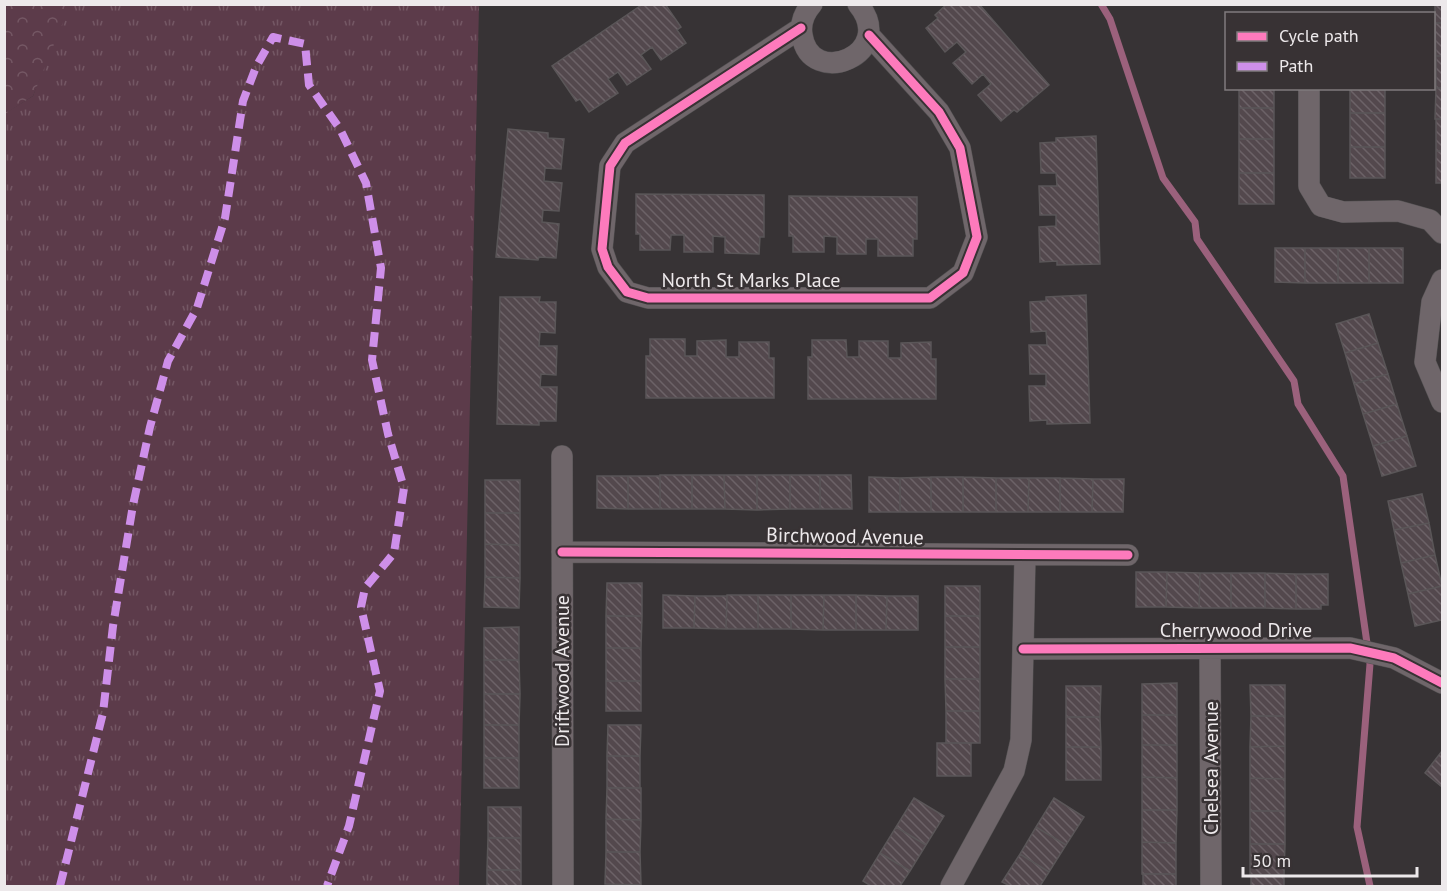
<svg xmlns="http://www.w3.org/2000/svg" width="1447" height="891" font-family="'PT Sans',sans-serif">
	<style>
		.grass { fill: url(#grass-tufts) }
		.forest { fill: url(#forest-crowns) }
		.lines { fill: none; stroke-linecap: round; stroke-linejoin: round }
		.stream { stroke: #9b617c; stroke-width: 7 }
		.building { fill: url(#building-back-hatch); stroke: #5a5658; stroke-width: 1.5 }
		.street-casing { stroke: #535152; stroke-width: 22 }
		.street { stroke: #6f666a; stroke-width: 21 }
		.quiet { stroke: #ce8fe9; stroke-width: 8; stroke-dasharray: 15 8; stroke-linecap: butt }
		.cycleway-casing { stroke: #383234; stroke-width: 13 }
		.cycleway { stroke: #fd7abc; stroke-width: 9 }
		.labels { text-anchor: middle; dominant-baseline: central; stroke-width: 5; stroke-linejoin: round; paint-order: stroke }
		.street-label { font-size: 20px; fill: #ede9eb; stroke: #383234 }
	</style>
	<defs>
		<pattern id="grass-tufts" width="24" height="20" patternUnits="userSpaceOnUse" patternTransform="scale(1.5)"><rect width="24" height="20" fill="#5c3b4a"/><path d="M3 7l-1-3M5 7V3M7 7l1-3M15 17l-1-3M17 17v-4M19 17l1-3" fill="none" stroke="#745764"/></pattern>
		<pattern id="forest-crowns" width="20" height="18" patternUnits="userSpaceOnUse" patternTransform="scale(1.5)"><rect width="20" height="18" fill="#5c3b4a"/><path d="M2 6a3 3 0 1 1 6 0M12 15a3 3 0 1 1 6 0" fill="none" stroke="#745764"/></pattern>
		<pattern id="building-back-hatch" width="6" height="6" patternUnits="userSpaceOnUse" patternTransform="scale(1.5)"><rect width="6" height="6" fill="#53484d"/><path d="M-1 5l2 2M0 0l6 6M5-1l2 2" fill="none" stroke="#6c6267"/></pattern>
	</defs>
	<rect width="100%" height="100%" fill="#373335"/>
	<path class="grass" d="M67 5H479L459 886H5L4 114 33 96Z"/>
	<path class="forest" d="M5 4 70 5 33 96 5 114Z"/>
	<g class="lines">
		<path class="stream" d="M1101 4 1110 19 1163 178 1195 222 1197 239 1294 381 1298 404 1343 476 1370 664 1357 827 1370 886"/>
	</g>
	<path class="building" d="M643 4H665L681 27 677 30 686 43 661 60 652 47 641 55 651 69 627 85 618 72 608 79 618 93 589 112 580 99 576 101 552 66Z
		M947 4H979L1049 85 1017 112 1014 110 1001 121 978 95 991 84 983 74 972 84 953 63 966 52 957 42 945 52 926 28 938 18 935 15Z
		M1435 4H1442V23H1435Z
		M1435 23H1442V56H1436Z
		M1436 56H1442V88H1436Z
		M1239 88H1274V108H1239Z
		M1350 88H1385V113H1350Z
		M1436 88H1442V119H1435Z
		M1239 108H1274V139H1239Z
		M1350 113H1385V147H1350Z
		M1436 119H1442V151H1436Z
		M508 129 548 133V138L564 139 561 169 545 168 544 181 562 183 559 211 543 210 542 222 559 224 556 258 539 257 538 260 496 257Z
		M1096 136 1100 264 1057 265V261L1040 262 1039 227 1056 226V215H1040L1039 186H1057L1056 173H1041L1040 143 1056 142V138Z
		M1239 139H1274V173H1239Z
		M1350 147H1385V178H1350Z
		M1436 151H1442V183H1436Z
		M1239 173H1274V204H1239Z
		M636 194 764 195V237H760L759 254 725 253V237L713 236V252H684V235H671L670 250H640V234H636Z
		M789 196 917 197V239H913V256H878V239H866V254H837V237L824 236V252H793V236H789Z
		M1275 248H1305V283L1275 282Z
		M1305 248H1338V283H1305Z
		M1338 248H1369V283H1338Z
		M1369 248H1403V283H1369Z
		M1086 295 1090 423 1047 424V420L1030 421 1029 386H1046V374H1030L1029 345H1047L1046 331 1031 332 1030 302 1046 301V297Z
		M500 297H540L539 302H556L555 333 540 332 539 346H557L556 375 541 374 540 387H557L556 421H539V425L497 424Z
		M1369 314 1378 343 1345 353 1336 324Z
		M650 339H685V356H697V341L726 340V357H739V342H769V358H774V398H646V356H650Z
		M812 340H846L847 357H859V341H888V358H901V343L931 342V359H936V399H808V357H812Z
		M1378 343 1388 374 1354 384 1345 353Z
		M1388 374 1397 404 1363 414 1354 384Z
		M1397 404 1407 436 1373 446 1363 414Z
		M1407 436 1416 466 1382 476 1373 446Z
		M660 475H692V509H660Z
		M692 475H724L725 509H692Z
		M724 475H757V510L725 509Z
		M757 475H790V509L757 510Z
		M790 475H820V509H790Z
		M820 475H851L852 509H820Z
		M597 476H628V509L597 508Z
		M628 476H660V509H628Z
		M869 477 900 478V512H869Z
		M931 477H963V512H931Z
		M931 477V512H900V478Z
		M963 477 996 478V512H963Z
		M996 478H1029L1028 512H996Z
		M1029 478H1060V512H1028Z
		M1060 478 1093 479 1092 512H1060Z
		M1093 479H1124L1123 512H1092Z
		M485 480H520V513H485Z
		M1422 494 1429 523 1394 530 1388 501Z
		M485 513H520V545L485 544Z
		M1429 523 1435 555 1401 563 1394 530Z
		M485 544 520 545V578L485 577Z
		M1435 555 1442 586 1408 594 1401 563Z
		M1136 572H1167L1166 607H1136Z
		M1167 572 1200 573 1199 608 1166 607Z
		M1200 573H1231V608H1199Z
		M1231 573H1265V608H1231Z
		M1265 573 1296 574V609L1265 608Z
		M1296 574H1328V605H1321V609H1296Z
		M485 577 520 578 519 608 484 607Z
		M607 583H642V616H606Z
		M945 586H980V616H945Z
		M1442 586V620L1415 626 1408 594Z
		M663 595 695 596 694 628H663Z
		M727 595H758V629H726Z
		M758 595H791V629H758Z
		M791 595H824L823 630 791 629Z
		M824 595H856V630H823Z
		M856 595 887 596 886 630H856Z
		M695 596H727L726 629 694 628Z
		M887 596H918V630H886Z
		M606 616H642L641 648H606Z
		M945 616H980V647H945Z
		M519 627V660H484V628Z
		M945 647H980V679H945Z
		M606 648H641V681H606Z
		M484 660H519L520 694H484Z
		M945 679H980V711H946Z
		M606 681H641V711H606Z
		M1177 683V715H1142V684Z
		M1250 685H1285V716H1251Z
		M1066 686H1101L1100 717H1066Z
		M484 694H520L519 725H484Z
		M946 711H980V743H946Z
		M1142 715H1177V745H1142Z
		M1251 716H1285V746L1250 747Z
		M1066 717H1100L1101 747H1066Z
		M484 725H519V758H484Z
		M608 725H641L640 756H607Z
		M937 743H971V776H937Z
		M1142 745H1177V778L1142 777Z
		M1285 746V779L1250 778V747Z
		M1066 747H1101V780H1066Z
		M1442 751V787L1425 773Z
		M607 756H640V788H607Z
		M484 758H519V788H484Z
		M1142 777 1177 778V810H1142Z
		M1250 778 1285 779V811H1250Z
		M607 788H641V820L606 819Z
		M914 798 944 816 926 845 896 827Z
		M1054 798 1084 817 1066 845 1036 827Z
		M488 807H521V838H488Z
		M1142 810H1177L1176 843 1142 842Z
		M1250 811H1285V844H1250Z
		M606 819 641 820 640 852H606Z
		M896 827 926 845 910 871 880 853Z
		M1036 827 1066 845 1049 872 1020 854Z
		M488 838H521V870H487Z
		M1142 842 1176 843V874H1142Z
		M1250 844H1285L1284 875H1250Z
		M606 852H640L641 885 605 884Z
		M880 853 910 871 900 886H871L863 881Z
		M1020 854 1049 872 1040 886H1010L1002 882Z
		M487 870H521V886H487Z
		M1143 874H1176V886H1143Z
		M1251 875H1284V886H1251Z"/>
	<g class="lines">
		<defs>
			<path id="street" d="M812 4C804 13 800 23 802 35 810 90 899 54 858 4
				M801 28 625 143 610 166 602 249 608 267 627 292 648 298H930L963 273 977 237 960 148 939 112 869 35
				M1309 88V186L1321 206 1343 212 1398 211 1430 220 1442 233
				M1442 280 1432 302 1425 362 1442 402
				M562 456 563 886
				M562 552 1128 555
				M1023 649 1350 648 1394 658 1442 683
				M1210 649 1211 886
				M951 886 1014 771 1021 740 1025 556"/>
		</defs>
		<use href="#street" class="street-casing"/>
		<use href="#street" class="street"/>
		<path class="quiet" d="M60 886 103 713 113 626 133 505 150 427 168 361 197 308 225 218 243 101 256 67 273 37 305 44 309 85 340 129 366 183 381 268 372 360 388 434 404 488 394 553 365 588 361 607 380 691 349 826 327 886"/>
		<defs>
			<path id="cycleway" d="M801 28 625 143 610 166 602 249 608 267 627 292 648 298H930L963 273 977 237 960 148 939 112 869 35
				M562 552 1128 555
				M1023 649 1350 648 1394 658 1442 683"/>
		</defs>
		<use href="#cycleway" class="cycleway-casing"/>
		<use href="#cycleway" class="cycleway"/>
	</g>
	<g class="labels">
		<g class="street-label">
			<text x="751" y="280">North St Marks Place</text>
			<text transform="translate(845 536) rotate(1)">Birchwood Avenue</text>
			<text x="1236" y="630">Cherrywood Drive</text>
			<text transform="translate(562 671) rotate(-90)">Driftwood Avenue</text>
			<text transform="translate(1211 768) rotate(-90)">Chelsea Avenue</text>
		</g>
	</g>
	<rect width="1447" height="891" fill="none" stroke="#ede9eb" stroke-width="12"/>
	<rect x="1225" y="12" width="210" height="78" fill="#383234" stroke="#807b7d" stroke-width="1.5"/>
	<rect x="1237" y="32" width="30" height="9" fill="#fd7abc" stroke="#807b7d" stroke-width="1.5"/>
	<text x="1279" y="42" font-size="18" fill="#ede9eb">Cycle path</text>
	<rect x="1237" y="62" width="30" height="9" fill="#ce8fe9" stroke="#807b7d" stroke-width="1.5"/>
	<text x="1279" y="72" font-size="18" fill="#ede9eb">Path</text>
	<path d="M1243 867v9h174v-9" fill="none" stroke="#ede9eb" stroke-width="3"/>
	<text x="1252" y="867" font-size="18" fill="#ede9eb" stroke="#383234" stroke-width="4.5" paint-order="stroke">50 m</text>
</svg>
